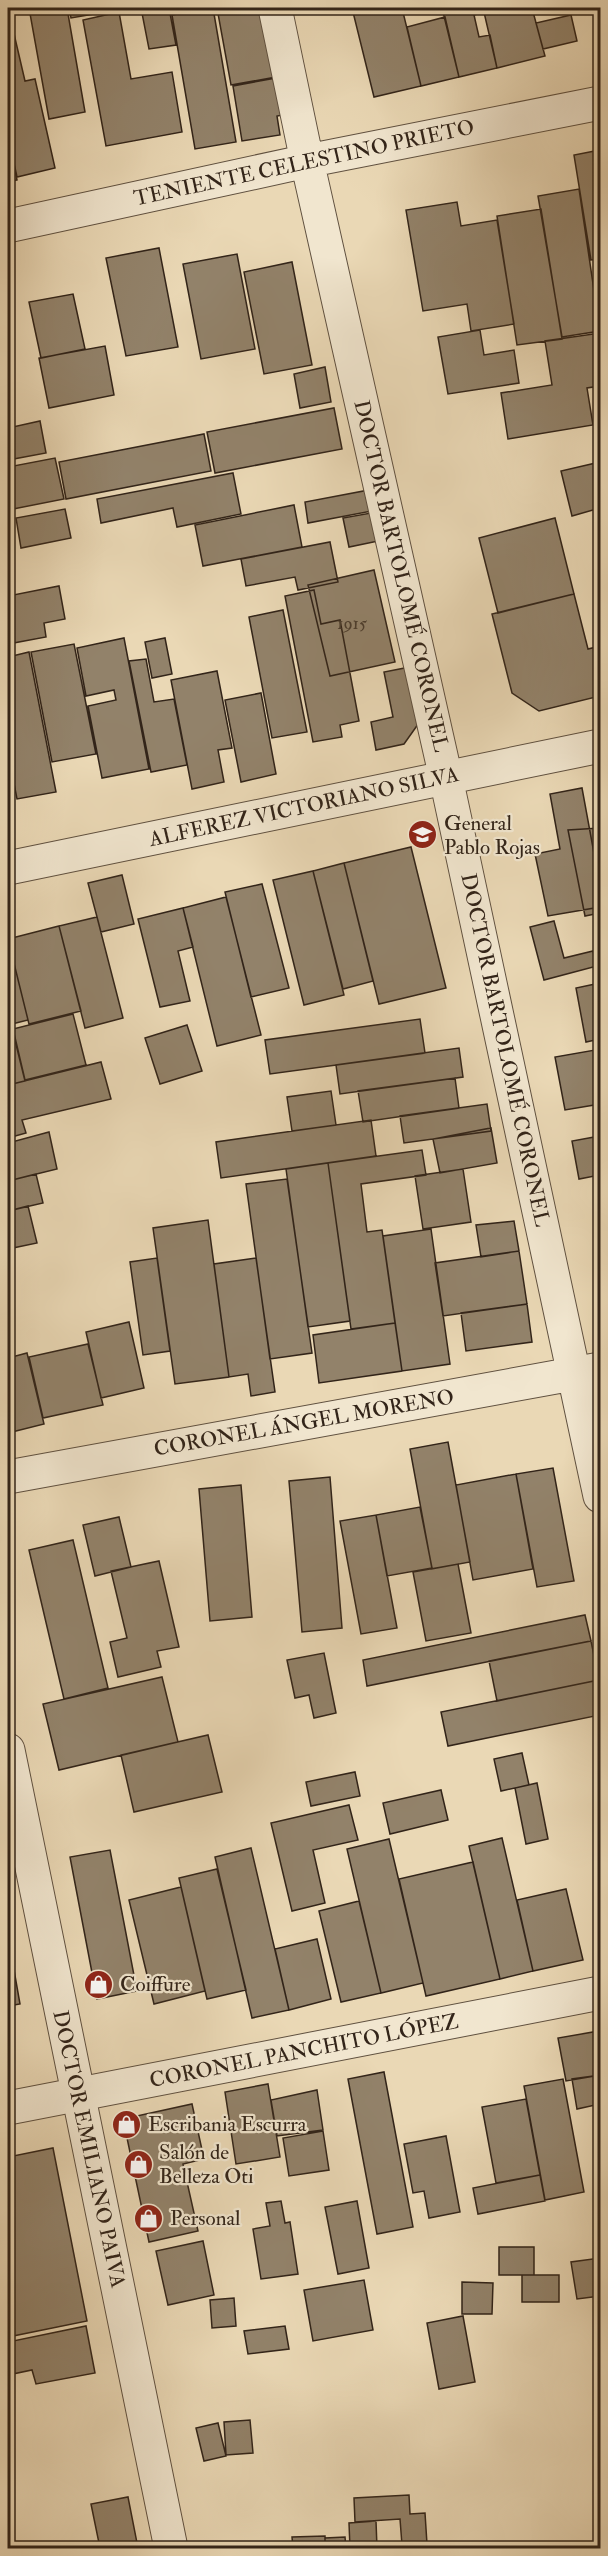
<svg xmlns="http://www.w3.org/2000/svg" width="608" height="2556" font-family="'IM FELL Double Pica',serif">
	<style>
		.building { fill: #92826a; stroke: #322419; stroke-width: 1.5 }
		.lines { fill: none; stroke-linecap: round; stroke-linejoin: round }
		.minor-casing { stroke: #605140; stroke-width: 35 }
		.tertiary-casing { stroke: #605140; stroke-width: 35 }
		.minor { stroke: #f1e6cf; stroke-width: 33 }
		.tertiary { stroke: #f1e6cf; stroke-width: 33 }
		.labels { text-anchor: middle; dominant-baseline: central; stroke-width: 4.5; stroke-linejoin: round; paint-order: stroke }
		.number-label { font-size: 18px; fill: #4a3c2d }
		.street-label { font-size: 21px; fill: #322419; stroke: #f1e6cf }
		.poi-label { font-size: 21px; fill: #322419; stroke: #f1e6cf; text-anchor: start }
	</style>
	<rect width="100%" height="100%" fill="#ead8b5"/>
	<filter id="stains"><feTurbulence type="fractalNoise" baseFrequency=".00333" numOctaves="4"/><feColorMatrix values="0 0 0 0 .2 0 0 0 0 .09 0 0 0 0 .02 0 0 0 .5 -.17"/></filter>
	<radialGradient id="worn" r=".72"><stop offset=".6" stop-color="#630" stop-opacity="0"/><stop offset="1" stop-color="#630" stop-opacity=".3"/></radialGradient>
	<path class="building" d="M8 8 25 81 35 79 55 168 17 177 8 136Z
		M29 8H67L85 112 49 119Z
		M69 8H111V11L71 18Z
		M141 8H169L176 45 149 49Z
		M213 8 236 142 195 149 172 15Z
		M217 8H275L287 75 231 85Z
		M352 8H402L421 86 374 97Z
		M442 8H483L484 12 474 15 479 37 490 35 497 68 459 77Z
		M483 8H532L545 56 497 68Z
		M119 12 131 79 172 72 182 132 106 146 83 20Z
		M571 15 577 41 543 49 536 23Z
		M445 17 459 77 421 86 407 27Z
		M287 76 294 113 277 116 280 135 242 141 233 86Z
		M8 138 17 180 8 182Z
		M600 150V259L591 260 574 155Z
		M579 189 600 331 562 337 538 196Z
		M457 202 461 226 497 220 514 324 471 331 467 304 423 311 406 210Z
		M541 209 562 339 517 345 497 216Z
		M159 248 178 347 126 356 106 258Z
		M237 254 255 349 201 359 183 264Z
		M292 262 312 365 264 374 244 272Z
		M73 294 85 349 41 358 29 302Z
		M480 330 484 355 514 350 519 383 448 394 438 337Z
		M600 333V386L587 388 593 425 508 439 501 393 552 385 545 341Z
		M105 346 114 395 49 408 39 358Z
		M325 367 331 402 300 408 294 374Z
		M334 408 342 449 215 473 207 432Z
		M40 421 46 453 8 460V428Z
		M204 434 211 471 66 499 59 462Z
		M55 458 64 499 8 510V467Z
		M600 462V508L572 516 561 471Z
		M233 473 241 514 177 527 173 508 101 523 97 499Z
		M369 490 372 511 308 523 305 502Z
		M294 505 302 547 203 566 195 525Z
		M65 509 71 538 21 548 16 518Z
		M382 511 388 539 349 547 343 518Z
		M555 518 574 594 498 613 479 538Z
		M330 542 338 582 298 590 295 577 246 586 241 559Z
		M374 570 395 662 330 676 308 585Z
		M59 586 65 619 44 623 46 637 8 644V596Z
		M314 590 321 624 340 620 359 721 340 725 342 737 313 742 285 596Z
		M574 594 588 649 600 646V696L539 711 512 693 492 614Z
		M283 610 307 732 272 738 249 617Z
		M124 638 149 769 102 778 88 706 116 700 114 690 86 696 77 648Z
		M165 638 172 674 152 678 145 642Z
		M74 644 96 754 52 762 31 652Z
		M29 652 56 792 17 799 8 752V657Z
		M146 659 154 702 174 699 187 765 151 772 129 661Z
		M410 667 421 720 404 744 376 750 371 722 393 717 384 672Z
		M217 671 232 748 218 750 224 782 192 789 171 680Z
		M261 693 276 774 241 782 225 700Z
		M582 788 600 886V907L548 916 535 854 560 849 550 794Z
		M600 828V913L585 916 568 830Z
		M411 847 446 988 379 1004 344 863Z
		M344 863 373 981 343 989 313 871Z
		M313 871 344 995 304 1005 273 880Z
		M122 875 134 924 101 932 88 883Z
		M262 884 289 988 251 997 225 892Z
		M226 897 261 1035 217 1046 183 908Z
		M183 908 193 947 178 951 190 1001 160 1007 138 919Z
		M97 917 123 1018 85 1028 59 926Z
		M554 921 564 958 593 951 597 966 544 980 530 927Z
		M59 926 81 1011 29 1024 8 939Z
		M8 939 28 1020 8 1025Z
		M600 983V1039L586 1042 576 988Z
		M73 1014 86 1065 25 1080 13 1029Z
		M420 1019 425 1053 270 1074 265 1040Z
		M11 1024 25 1081 8 1085V1025Z
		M187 1025 202 1071 160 1084 145 1038Z
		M459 1048 463 1077 340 1094 336 1065Z
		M595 1050 600 1079V1104L565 1110 555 1057Z
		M101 1062 111 1099 22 1120 26 1133 8 1138V1085Z
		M455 1078 459 1108 363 1122 358 1091Z
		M331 1091 336 1125 292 1131 287 1097Z
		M487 1104 491 1131 404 1143 400 1116Z
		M371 1120 376 1156 221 1178 216 1142Z
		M491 1128 497 1163 440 1173 433 1139Z
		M49 1132 57 1169 8 1181V1143Z
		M600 1136V1175L579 1179 572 1141Z
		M422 1150 426 1175 361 1184 367 1232 382 1230 395 1323 351 1329 328 1163Z
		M328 1163 350 1321 308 1327 286 1169Z
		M463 1169 471 1222 423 1229 415 1176Z
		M36 1174 43 1203 8 1211V1181Z
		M287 1179 312 1353 270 1359 246 1184Z
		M28 1206 37 1243 8 1249V1211Z
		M208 1220 229 1377 175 1384 153 1228Z
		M514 1221 519 1251 481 1257 476 1225Z
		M431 1229 450 1364 402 1371 383 1236Z
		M519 1251 527 1304 443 1316 435 1263Z
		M157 1258 170 1351 143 1355 130 1262Z
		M256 1258 275 1392 251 1396 248 1374 229 1377 214 1264Z
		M527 1304 532 1342 466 1351 461 1313Z
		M129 1322 144 1388 101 1398 86 1332Z
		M395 1323 402 1371 319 1383 313 1335Z
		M88 1344 103 1405 43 1418 29 1357Z
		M27 1353 44 1424 8 1433V1358Z
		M448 1442 470 1562 432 1569 410 1449Z
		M553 1468 574 1581 537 1587 516 1474Z
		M516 1474 533 1569 473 1580 456 1485Z
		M330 1477 342 1628 302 1632 289 1481Z
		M241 1485 252 1617 210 1621 199 1489Z
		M420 1507 432 1568 387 1576 376 1515Z
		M376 1515 397 1628 361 1634 340 1521Z
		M119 1517 131 1567 95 1576 83 1525Z
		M73 1540 108 1688 64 1699 29 1550Z
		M159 1561 179 1647 157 1651 161 1667 118 1677 110 1642 127 1638 111 1571Z
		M458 1564 471 1633 426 1641 413 1572Z
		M585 1615 591 1641 367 1686 363 1660Z
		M591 1641 599 1680 497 1701 489 1661Z
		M324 1653 336 1713 314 1718 309 1695 295 1698 287 1660Z
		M162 1677 178 1742 59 1770 43 1704Z
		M599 1680 600 1715 448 1746 441 1712Z
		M208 1735 222 1792 134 1812 121 1755Z
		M522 1753 529 1785 501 1791 494 1759Z
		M355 1772 360 1796 311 1806 306 1782Z
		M537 1783 548 1839 526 1844 515 1788Z
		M441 1790 448 1820 390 1834 383 1803Z
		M349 1805 358 1840 313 1850 325 1903 292 1911 271 1823Z
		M502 1838 533 1971 500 1979 469 1846Z
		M389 1839 423 1983 381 1993 347 1849Z
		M251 1848 289 2010 252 2018 215 1857Z
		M110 1850 137 1991 97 1999 70 1857Z
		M473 1862 500 1979 426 1996 399 1879Z
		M217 1869 246 1990 207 1999 179 1878Z
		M181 1887 205 1991 154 2004 129 1900Z
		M566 1889 583 1960 533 1971 517 1900Z
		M359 1901 381 1993 341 2002 319 1911Z
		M8 1936 20 2004 8 2006Z
		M317 1939 331 1999 289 2010 275 1949Z
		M599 2031 600 2075 566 2081 558 2038Z
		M384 2072 413 2227 377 2234 348 2079Z
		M600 2075V2104L577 2109 572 2079Z
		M563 2079 584 2192 545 2200 524 2086Z
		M268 2084 280 2157 236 2164 225 2092Z
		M317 2090 323 2130 277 2136 271 2100Z
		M526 2099 540 2175 496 2183 482 2107Z
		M192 2104 204 2159 183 2164 198 2231 149 2242 123 2119Z
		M323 2131 329 2170 289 2176 283 2138Z
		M446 2136 460 2212 429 2218 424 2191 413 2193 404 2144Z
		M53 2148 87 2321 8 2337V2157Z
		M540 2175 545 2201 478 2214 473 2188Z
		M281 2201 285 2223 290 2222 298 2274 261 2279 253 2229 270 2226 266 2203Z
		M357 2201 369 2268 338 2274 325 2207Z
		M203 2241 214 2295 168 2305 156 2251Z
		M499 2247H534V2275H499Z
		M600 2258V2296L577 2299 571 2262Z
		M522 2275H559V2302H522Z
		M364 2280 373 2330 313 2341 304 2290Z
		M462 2282 493 2283 492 2314H462Z
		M234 2298 236 2326 212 2328 210 2300Z
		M463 2316 475 2382 439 2389 427 2323Z
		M86 2326 95 2373 36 2384 32 2370 8 2375V2342Z
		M285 2326 289 2349 248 2354 244 2331Z
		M250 2420 253 2453 226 2455 224 2422Z
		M218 2423 226 2456 204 2461 196 2428Z
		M409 2495 410 2514 425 2513 427 2544 402 2545 400 2519 355 2522 354 2498Z
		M128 2497 138 2548H100L91 2504Z
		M376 2521 377 2548H350L349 2523Z
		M325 2536V2548H293L292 2537Z
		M345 2537 346 2548H325V2538Z
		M293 2544V2548H268V2545Z"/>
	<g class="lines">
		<defs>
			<path id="minor" d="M275 8 307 161 446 778 600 1496
				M8 226 307 161 600 103
				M8 1477 600 1369
				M8 2108 600 1993"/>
			<path id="tertiary" d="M8 868 600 746
				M8 1750 171 2548"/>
		</defs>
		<use href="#minor" class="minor-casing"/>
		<use href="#tertiary" class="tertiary-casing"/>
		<use href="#minor" class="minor"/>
		<use href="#tertiary" class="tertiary"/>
	</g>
	<defs>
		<symbol id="school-disc" viewBox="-11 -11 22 22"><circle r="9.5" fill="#8f2418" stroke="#f1e6cf"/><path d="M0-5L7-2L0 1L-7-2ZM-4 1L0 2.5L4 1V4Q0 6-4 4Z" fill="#fff"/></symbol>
		<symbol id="shop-disc" viewBox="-11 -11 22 22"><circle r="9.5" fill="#8f2418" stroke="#f1e6cf"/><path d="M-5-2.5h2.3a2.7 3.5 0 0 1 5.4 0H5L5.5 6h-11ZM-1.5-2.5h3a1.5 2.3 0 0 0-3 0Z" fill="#fff"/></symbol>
	</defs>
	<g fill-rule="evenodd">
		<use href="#school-disc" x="406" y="818" width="33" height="33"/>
		<use href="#shop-disc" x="82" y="1968" width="33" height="33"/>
		<use href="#shop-disc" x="110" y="2108" width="33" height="33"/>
		<use href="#shop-disc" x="122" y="2148" width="33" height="33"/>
		<use href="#shop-disc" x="132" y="2202" width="33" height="33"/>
	</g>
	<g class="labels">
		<g class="number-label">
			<text x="352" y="623">1915</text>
		</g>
		<g class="street-label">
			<text transform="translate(304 163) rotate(-12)">TENIENTE CELESTINO PRIETO</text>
			<text transform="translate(401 576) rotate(77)">DOCTOR BARTOLOMÉ CORONEL</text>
			<text transform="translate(304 807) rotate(-12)">ALFEREZ VICTORIANO SILVA</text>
			<text transform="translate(505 1050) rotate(78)">DOCTOR BARTOLOMÉ CORONEL</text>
			<text transform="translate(304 1423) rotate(-10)">CORONEL ÁNGEL MORENO</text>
			<text transform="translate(304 2051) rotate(-11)">CORONEL PANCHITO LÓPEZ</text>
			<text transform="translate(89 2149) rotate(78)">DOCTOR EMILIANO PAIVA</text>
		</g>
		<g class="poi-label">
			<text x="444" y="823">General<tspan x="444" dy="24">Pablo Rojas</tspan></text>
			<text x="120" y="1984">Coiffure</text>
			<text x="148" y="2124">Escribania Escurra</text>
			<text x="159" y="2152">Salón de<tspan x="159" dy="24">Belleza Oti</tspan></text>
			<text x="170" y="2218">Personal</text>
		</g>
	</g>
	<rect width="608" height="2556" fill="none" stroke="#ead8b5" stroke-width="30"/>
	<rect x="9" y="9" width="590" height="2538" fill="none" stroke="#322419" stroke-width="3"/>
	<rect x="15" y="15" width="578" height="2526" fill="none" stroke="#322419" stroke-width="1.5"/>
	<rect width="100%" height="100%" filter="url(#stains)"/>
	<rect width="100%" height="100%" fill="url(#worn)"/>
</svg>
